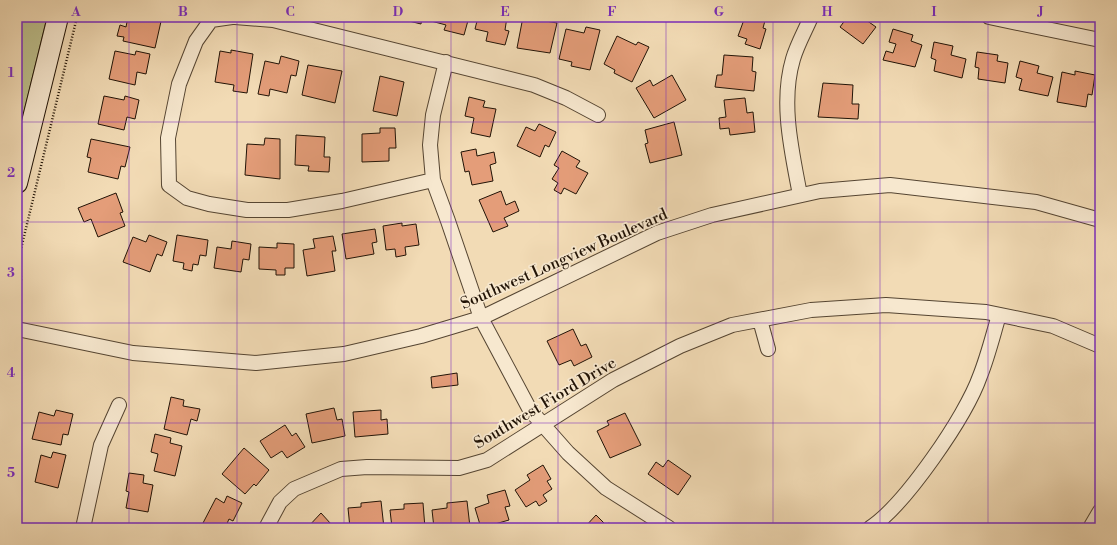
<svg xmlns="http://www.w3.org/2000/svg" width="1117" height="545" font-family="'Libre Bodoni',serif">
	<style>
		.green { fill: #bdbf8c; stroke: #6f6949 }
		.building { fill: #e49d79; stroke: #211306 }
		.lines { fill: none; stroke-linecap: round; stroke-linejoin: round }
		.street-casing { stroke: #554532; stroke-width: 16 }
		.secondary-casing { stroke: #211306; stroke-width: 22 }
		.path { stroke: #211306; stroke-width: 2.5; stroke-dasharray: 1 2; stroke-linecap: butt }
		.street { stroke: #f7e8cf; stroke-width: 14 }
		.secondary { stroke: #f7e8cf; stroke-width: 20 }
		.grid { fill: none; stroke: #7b2cbf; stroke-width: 1; stroke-opacity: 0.55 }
		.labels { text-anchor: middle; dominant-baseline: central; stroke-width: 3.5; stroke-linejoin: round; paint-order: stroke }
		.street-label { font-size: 16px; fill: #211306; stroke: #f7e8cf }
		.neatline { fill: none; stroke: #7b2cbf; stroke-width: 1.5 }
		.grid-label { font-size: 13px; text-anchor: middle; font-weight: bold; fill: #7b2cbf }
	</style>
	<rect width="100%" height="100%" fill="#f2dbb5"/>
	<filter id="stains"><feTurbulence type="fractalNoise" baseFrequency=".005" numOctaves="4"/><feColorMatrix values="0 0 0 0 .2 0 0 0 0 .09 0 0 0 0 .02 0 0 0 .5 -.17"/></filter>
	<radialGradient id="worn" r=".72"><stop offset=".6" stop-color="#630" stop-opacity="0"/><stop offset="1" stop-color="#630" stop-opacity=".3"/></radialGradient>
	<path class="green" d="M18 17H47L17 140V23Z"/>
	<path class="building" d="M128 17H162L155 48 123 41 124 37 117 36 120 25 126 27Z
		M402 17H422L421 24 401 19Z
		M432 17H469L464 35 444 30 446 25 431 21Z
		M478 17H507L505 30 509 31 505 45 486 41 488 32 475 29Z
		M523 17 557 23 550 53 517 48Z
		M745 17H766L763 28 766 29 760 49 745 44 747 39 738 36Z
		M843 17H868L866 20 876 27 863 44 840 27 846 19Z
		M586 27 600 30 590 70 571 66 572 62 559 59 566 29 584 33Z
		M893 29 913 35 911 41 922 45 915 67 883 60 886 51 893 53 896 44 889 42Z
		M617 36 636 45 638 42 649 47 632 82 614 73 615 70 604 64Z
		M934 42 953 46 951 55 966 59 962 78 934 71 936 60 931 58Z
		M231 50 253 54 247 93 233 91 234 85 215 82 220 51 231 53Z
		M115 51 135 55 136 51 150 54 146 74 137 72 135 85 109 79Z
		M977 52 998 55 997 61 1008 63 1005 83 978 79 979 68 975 67Z
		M724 55 753 57 752 71 756 72 754 91 715 87 717 75H722Z
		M281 56 299 61 296 76 291 75 287 93 270 89 269 96 258 94 265 61 279 64Z
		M1020 61 1039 66 1037 73 1053 77 1048 96 1019 90 1022 79 1016 77Z
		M308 65 342 71 335 103 302 95Z
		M1075 71 1095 75 1092 95 1088 94 1086 107 1057 102 1062 72 1075 75Z
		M672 75 686 100 654 118 636 88 650 80 653 86Z
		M380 76 404 82 397 116 373 111Z
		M823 83 853 85 852 104H859L858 119 818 117Z
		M104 96 124 100 125 96 139 100 135 119 127 117 124 130 98 124Z
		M469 97 485 101 483 107 496 109 490 137 471 133 474 118 465 116Z
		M745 98 747 113 753 112 755 132 730 135 729 128 720 129 719 118 726 117 724 100Z
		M674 122 682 155 650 163 645 144 648 143 645 130Z
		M539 124 556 132 549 147 545 145 540 157 517 146 526 127 535 131Z
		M380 128H395L396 148H389V161L362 162V134L380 133Z
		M296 135 325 137 324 157H330L329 172 308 171 309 166 295 165Z
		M265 138 280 139V179L245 175 247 144 264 145Z
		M91 139 130 147 125 167 121 166 118 179 88 172 91 158 87 157Z
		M476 149 477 156 494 152 496 163 490 165 493 181 472 185 469 171 465 172 461 152Z
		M562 151 580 161 576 167 588 173 576 194 564 188 561 194 554 190 558 183 552 179 559 168 554 165Z
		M501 191 506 205 515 201 519 211 504 218 508 226 493 232 479 200Z
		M116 193 123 212 120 213 125 226 98 237 91 219 84 222 78 208Z
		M402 223V226L416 224 419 245 405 247 406 255 396 257 395 249 386 250 383 226Z
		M375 229 377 242 372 243 374 254 346 259 342 234Z
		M149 235 167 242 162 256 157 254 150 272 123 262 133 237 146 242Z
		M177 235 208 240 206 256 200 255 198 265 193 264 192 271 183 269 184 263 173 261Z
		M333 236 336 251H332L335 271 307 276 303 250 315 248 313 239Z
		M232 241 251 244 249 260 243 259 241 272 214 268 217 247 231 249Z
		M277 243 294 244V268H285V275H276V270L259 269V247L277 248Z
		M573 329 581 346 586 344 592 357 574 366 571 360 559 365 547 341Z
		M457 373 458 385 432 388 431 377Z
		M171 397 184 400 183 406 200 409 197 421 191 419 187 435 164 429Z
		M334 408 337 420 342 419 345 436 312 443 306 414Z
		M56 410 73 414 68 435 63 434 61 445 32 439 39 412 54 416Z
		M381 410V420L387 419 388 434 355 437 353 412Z
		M625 413 641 445 610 458 597 431 609 425 607 421Z
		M285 425 292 436 296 433 305 447 287 458 282 451 271 458 260 441Z
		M155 434 171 438 170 443 182 446 175 476 154 471 158 454 151 452Z
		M244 448 269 470 256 486 254 484 245 494 222 474Z
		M53 452 66 455 58 488 35 482 41 455 51 458Z
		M668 460 691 476 678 495 648 474 656 462 663 467Z
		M543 465 551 479 547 481 552 489 543 495 547 501 539 506 536 501 526 507 515 490 530 480 527 475Z
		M129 473 144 475 143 483 153 485 148 512 126 508 129 492 126 491Z
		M505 490 510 506 505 507 509 520 481 528 475 508 489 503 487 495Z
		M227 496 242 503 233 521 229 519 225 528H213L203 523 216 498 224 503Z
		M381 501 384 528H350L348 508 361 507V503Z
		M467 501 470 527 434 528 432 510 447 508V503Z
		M423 503 425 528H392L390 510 404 509V504Z
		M321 513 331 524 328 528H307Z
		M596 515 606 525 609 523 615 528H584Z"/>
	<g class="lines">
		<defs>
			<path id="street" d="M232 17 211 20 196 41 179 84 168 138 169 185 187 198 209 204 247 210H288L342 201 433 180
				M235 17 273 20 534 85 566 98 598 115
				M989 17 1100 40
				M446 62 433 115 430 145 433 180 448 221 481 318 530 410 568 453 606 488 669 528
				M800 195C792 152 780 103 793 59 797 45 805 31 811 17
				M760 320 768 349
				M17 329 133 353 256 363 344 354 421 336 481 318 657 233 712 215 820 191 890 185 1036 202 1100 220
				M83 528 101 445 119 405
				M266 528 280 502 294 489 341 469 367 467 459 468 487 460 613 380 680 346 732 325 811 310 886 305 986 312 1053 326 1100 346
				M870 528C905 505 966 416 980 376 988 356 993 335 999 315
				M1090 528 1100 511"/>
			<path id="secondary" d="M17 183 58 17"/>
		</defs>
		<use href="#street" class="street-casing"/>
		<use href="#secondary" class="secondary-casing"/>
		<path class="path" d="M18 292 21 281 20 253 77 17"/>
		<use href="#street" class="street"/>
		<use href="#secondary" class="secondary"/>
	</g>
	<path class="grid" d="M129 17V528M237 17V528M344 17V528M451 17V528M558 17V528M666 17V528M773 17V528M880 17V528M988 17V528M17 122H1100M17 222H1100M17 323H1100M17 423H1100"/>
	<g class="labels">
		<g class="street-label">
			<text transform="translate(564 259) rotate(-24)">Southwest Longview Boulevard</text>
			<text transform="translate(545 403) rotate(-31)">Southwest Fiord Drive</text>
		</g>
	</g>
	<rect width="1117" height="545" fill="none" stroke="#f2dbb5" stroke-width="44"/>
	<rect x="22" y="22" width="1073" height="501" class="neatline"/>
	<g class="grid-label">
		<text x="76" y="16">A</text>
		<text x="183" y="16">B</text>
		<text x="290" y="16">C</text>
		<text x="398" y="16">D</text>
		<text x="505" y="16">E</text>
		<text x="612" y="16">F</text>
		<text x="719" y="16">G</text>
		<text x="827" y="16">H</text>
		<text x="934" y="16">I</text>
		<text x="1041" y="16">J</text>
		<text x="11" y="77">1</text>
		<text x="11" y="177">2</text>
		<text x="11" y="277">3</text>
		<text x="11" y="377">4</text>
		<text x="11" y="477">5</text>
	</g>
	<rect width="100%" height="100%" filter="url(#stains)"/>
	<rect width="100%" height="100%" fill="url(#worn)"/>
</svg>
